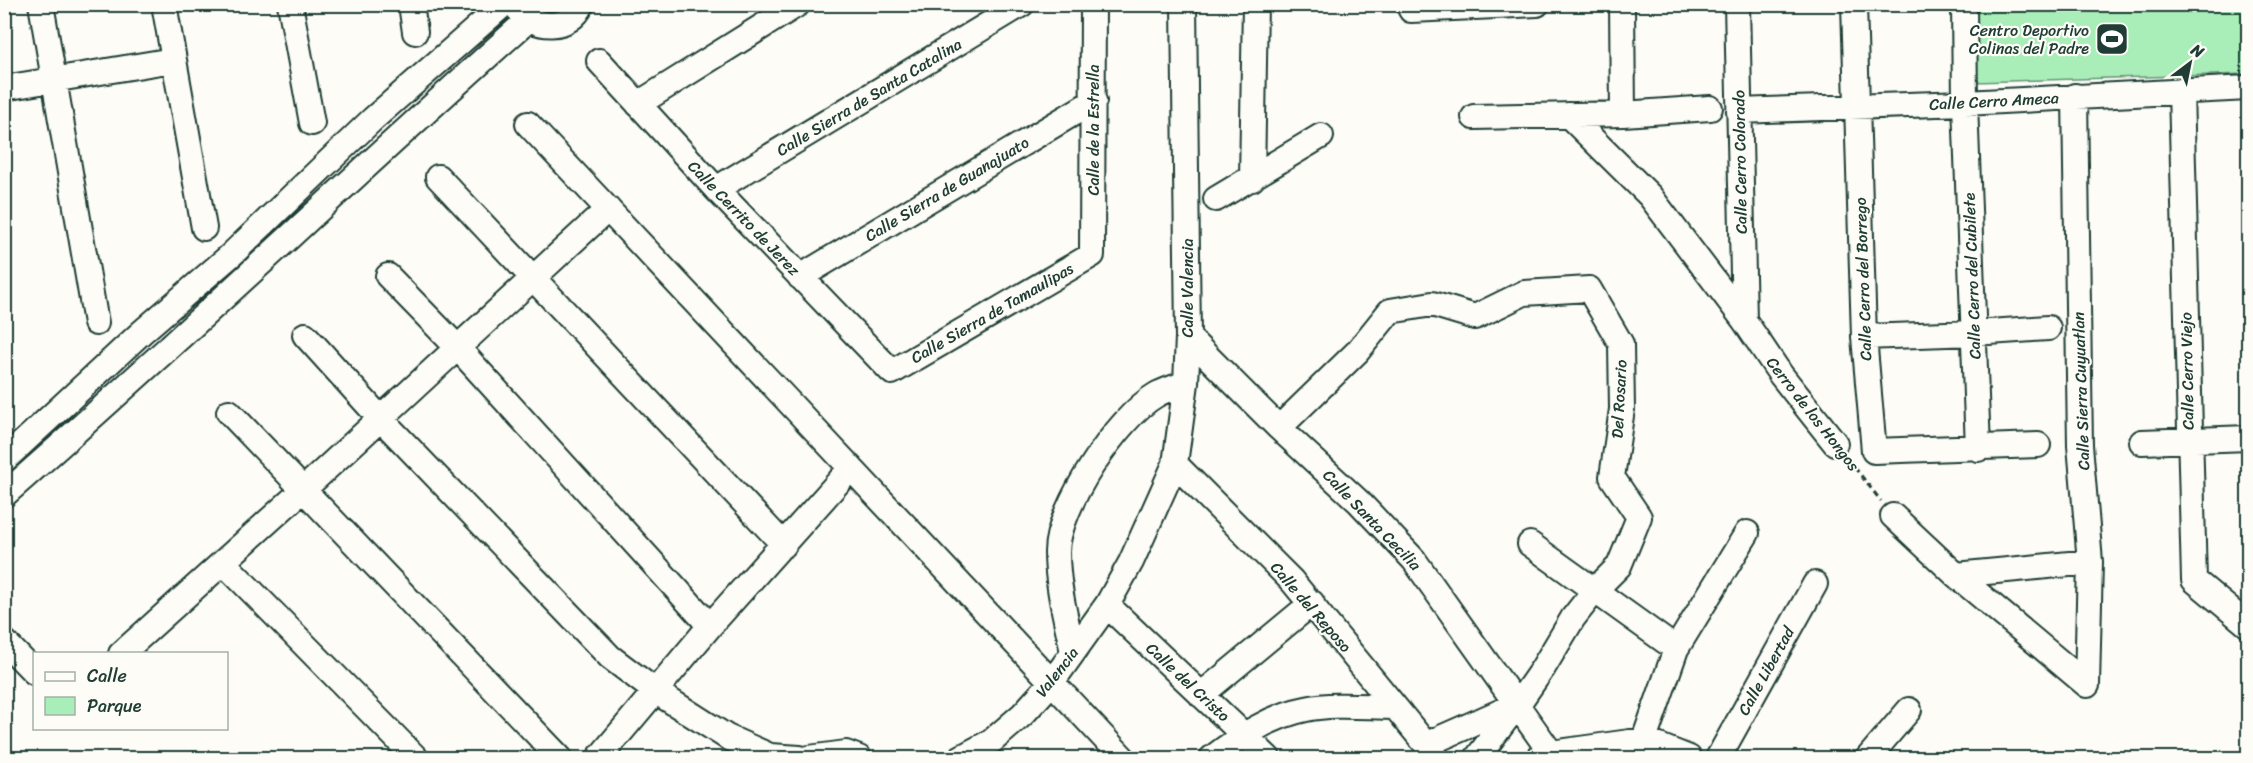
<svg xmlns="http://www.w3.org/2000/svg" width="2253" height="763" font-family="Sriracha,sans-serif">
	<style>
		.green { fill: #a9edb8; stroke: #649576; stroke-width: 1.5 }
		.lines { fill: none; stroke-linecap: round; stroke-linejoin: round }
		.minor-casing { stroke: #1f3d34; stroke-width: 28 }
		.path { stroke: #1f3d34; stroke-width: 3; stroke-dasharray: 6 4.5; stroke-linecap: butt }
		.minor { stroke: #fdfcf7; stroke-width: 24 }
		.labels { text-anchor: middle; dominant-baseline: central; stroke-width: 4.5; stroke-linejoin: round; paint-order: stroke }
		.poi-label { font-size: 16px; fill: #1f3d34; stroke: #fdfcf7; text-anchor: end }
		.street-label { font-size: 16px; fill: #1f3d34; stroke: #fdfcf7 }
	</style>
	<rect width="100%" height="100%" fill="#fdfcf7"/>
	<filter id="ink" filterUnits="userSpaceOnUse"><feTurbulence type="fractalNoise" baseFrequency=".0167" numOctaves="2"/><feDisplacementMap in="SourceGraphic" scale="12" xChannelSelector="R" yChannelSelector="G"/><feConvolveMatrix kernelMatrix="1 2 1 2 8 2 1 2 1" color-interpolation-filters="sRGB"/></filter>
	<g filter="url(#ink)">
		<path class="green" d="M1975 5H2248V74L1976 82Z"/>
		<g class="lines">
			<defs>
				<path id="minor" d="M41 4 96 323
					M164 4 204 228
					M290 4 312 123
					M411 4 415 32
					M1408 4 1411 10 1537 4
					M1622 4 1623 114
					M1737 4 1744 320
					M1854 4 1864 337 1874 451 2038 445
					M1964 4 1965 103 1978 449
					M518 9C534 30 571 31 582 4
					M599 61 716 189 892 372 1092 255 1093 4
					M4 88 173 60
					M2181 91 2194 580 2248 625
					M2075 96 2080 445 2090 562 2087 685
					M638 104 798 4
					M1739 111 1965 103 2248 88
					M1568 115 1650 196 1744 320 1781 375 1835 443
					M1474 117 1623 114 1710 108
					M528 124 1123 758
					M438 177 784 545
					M1252 179 1255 4
					M716 189 1022 4
					M1216 199 1321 136
					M388 276 457 347 710 626
					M800 277 1094 101
					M305 335 380 418 610 657 655 691 727 737 770 756 800 758
					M1188 337 1279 428 1359 502 1414 560 1551 753
					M1864 337 1974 333 2048 328
					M229 412 560 758
					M1279 428 1357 352 1390 311 1432 304 1475 317 1524 293 1589 289 1621 344 1622 409 1612 477 1639 517 1619 566 1595 590 1573 618 1543 668 1518 704 1427 744
					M2142 442 2248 438
					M4 460 142 332 231 255 373 119 504 4
					M1175 464 1292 581 1437 758
					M4 495C182 340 352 176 528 20
					M1893 516 1956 575 2087 685
					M1530 544 1676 649 1644 740
					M223 562 416 758
					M1956 575 2090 562
					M1107 605 1268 758
					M4 641 34 672
					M1676 649 1747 533
					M1073 652C1066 619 1057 586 1057 552 1057 508 1118 417 1156 395 1165 390 1176 387 1186 383
					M121 654 303 490 608 209
					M1201 695 1312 603
					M599 758 710 626 851 468
					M809 758 846 753 859 758
					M960 758 992 741 1023 714 1052 682 1107 605 1131 562 1175 464 1186 383 1188 337 1184 4
					M1212 758C1240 737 1270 716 1306 709 1334 703 1366 707 1394 707
					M1477 758 1516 706
					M1538 758 1551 753 1644 740 1689 758
					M1718 758 1815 584
					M1868 758 1909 710"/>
			</defs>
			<use href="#minor" class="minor-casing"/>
			<path class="path" d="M1848 459 1881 501"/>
			<use href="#minor" class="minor"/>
		</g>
	</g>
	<defs>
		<symbol id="stadium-square" viewBox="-11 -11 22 22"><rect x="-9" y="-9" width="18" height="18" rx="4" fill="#1f3d34" stroke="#fdfcf7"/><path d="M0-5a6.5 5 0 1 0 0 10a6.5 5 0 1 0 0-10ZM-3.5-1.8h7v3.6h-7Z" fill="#fff"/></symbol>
	</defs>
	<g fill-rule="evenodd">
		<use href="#stadium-square" x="2093" y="20" width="38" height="38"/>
	</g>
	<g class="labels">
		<g class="poi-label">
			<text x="2089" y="30">Centro Deportivo<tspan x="2089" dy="18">Colinas del Padre</tspan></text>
		</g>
		<g class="street-label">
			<text transform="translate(869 97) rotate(-31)">Calle Sierra de Santa Catalina</text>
			<text transform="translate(1994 101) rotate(-3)">Calle Cerro Ameca</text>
			<text transform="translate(1093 130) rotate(-90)">Calle de la Estrella</text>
			<text transform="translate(1740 162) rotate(-91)">Calle Cerro Colorado</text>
			<text transform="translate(947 189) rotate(-31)">Calle Sierra de Guanajuato</text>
			<text transform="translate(744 218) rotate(46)">Calle Cerrito de Jerez</text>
			<text transform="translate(1972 276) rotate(-92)">Calle Cerro del Cubilete</text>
			<text transform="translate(1863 279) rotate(-92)">Calle Cerro del Borrego</text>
			<text transform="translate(1187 288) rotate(-90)">Calle Valencia</text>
			<text transform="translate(992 313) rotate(-30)">Calle Sierra de Tamaulipas</text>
			<text transform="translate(2187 371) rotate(-91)">Calle Cerro Viejo</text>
			<text transform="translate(2081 391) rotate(-92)">Calle Sierra Cuyuatlan</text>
			<text transform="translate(1619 399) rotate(-87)">Del Rosario</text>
			<text transform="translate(1813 414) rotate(52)">Cerro de los Hongos</text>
			<text transform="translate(1372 520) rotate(46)">Calle Santa Cecilia</text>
			<text transform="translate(1311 607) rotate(49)">Calle del Reposo</text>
			<text transform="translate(1766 671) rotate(-61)">Calle Libertad</text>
			<text transform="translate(1057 672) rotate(-52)">Valencia</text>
			<text transform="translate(1188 682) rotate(43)">Calle del Cristo</text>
		</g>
	</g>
	<rect width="2253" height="763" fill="none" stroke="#fdfcf7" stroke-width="24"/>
	<rect x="12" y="12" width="2229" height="739" fill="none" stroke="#1f3d34" stroke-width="2" filter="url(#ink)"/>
	<rect x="33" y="652" width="195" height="78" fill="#fdfcf7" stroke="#a4b0a9" stroke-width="1.5"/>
	<rect x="45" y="672" width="30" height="9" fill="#fdfcf7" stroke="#a4b0a9" stroke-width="1.5"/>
	<text x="87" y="682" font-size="18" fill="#1f3d34">Calle</text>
	<rect x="45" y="697" width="30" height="18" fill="#a9edb8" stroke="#a4b0a9" stroke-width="1.5"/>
	<text x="87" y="712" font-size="18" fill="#1f3d34">Parque</text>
	<g transform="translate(2190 63) rotate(32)" stroke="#fdfcf7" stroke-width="4.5" paint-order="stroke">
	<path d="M0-4.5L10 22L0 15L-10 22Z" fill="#1f3d34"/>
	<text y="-9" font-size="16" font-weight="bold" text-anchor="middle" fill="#1f3d34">N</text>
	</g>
</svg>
